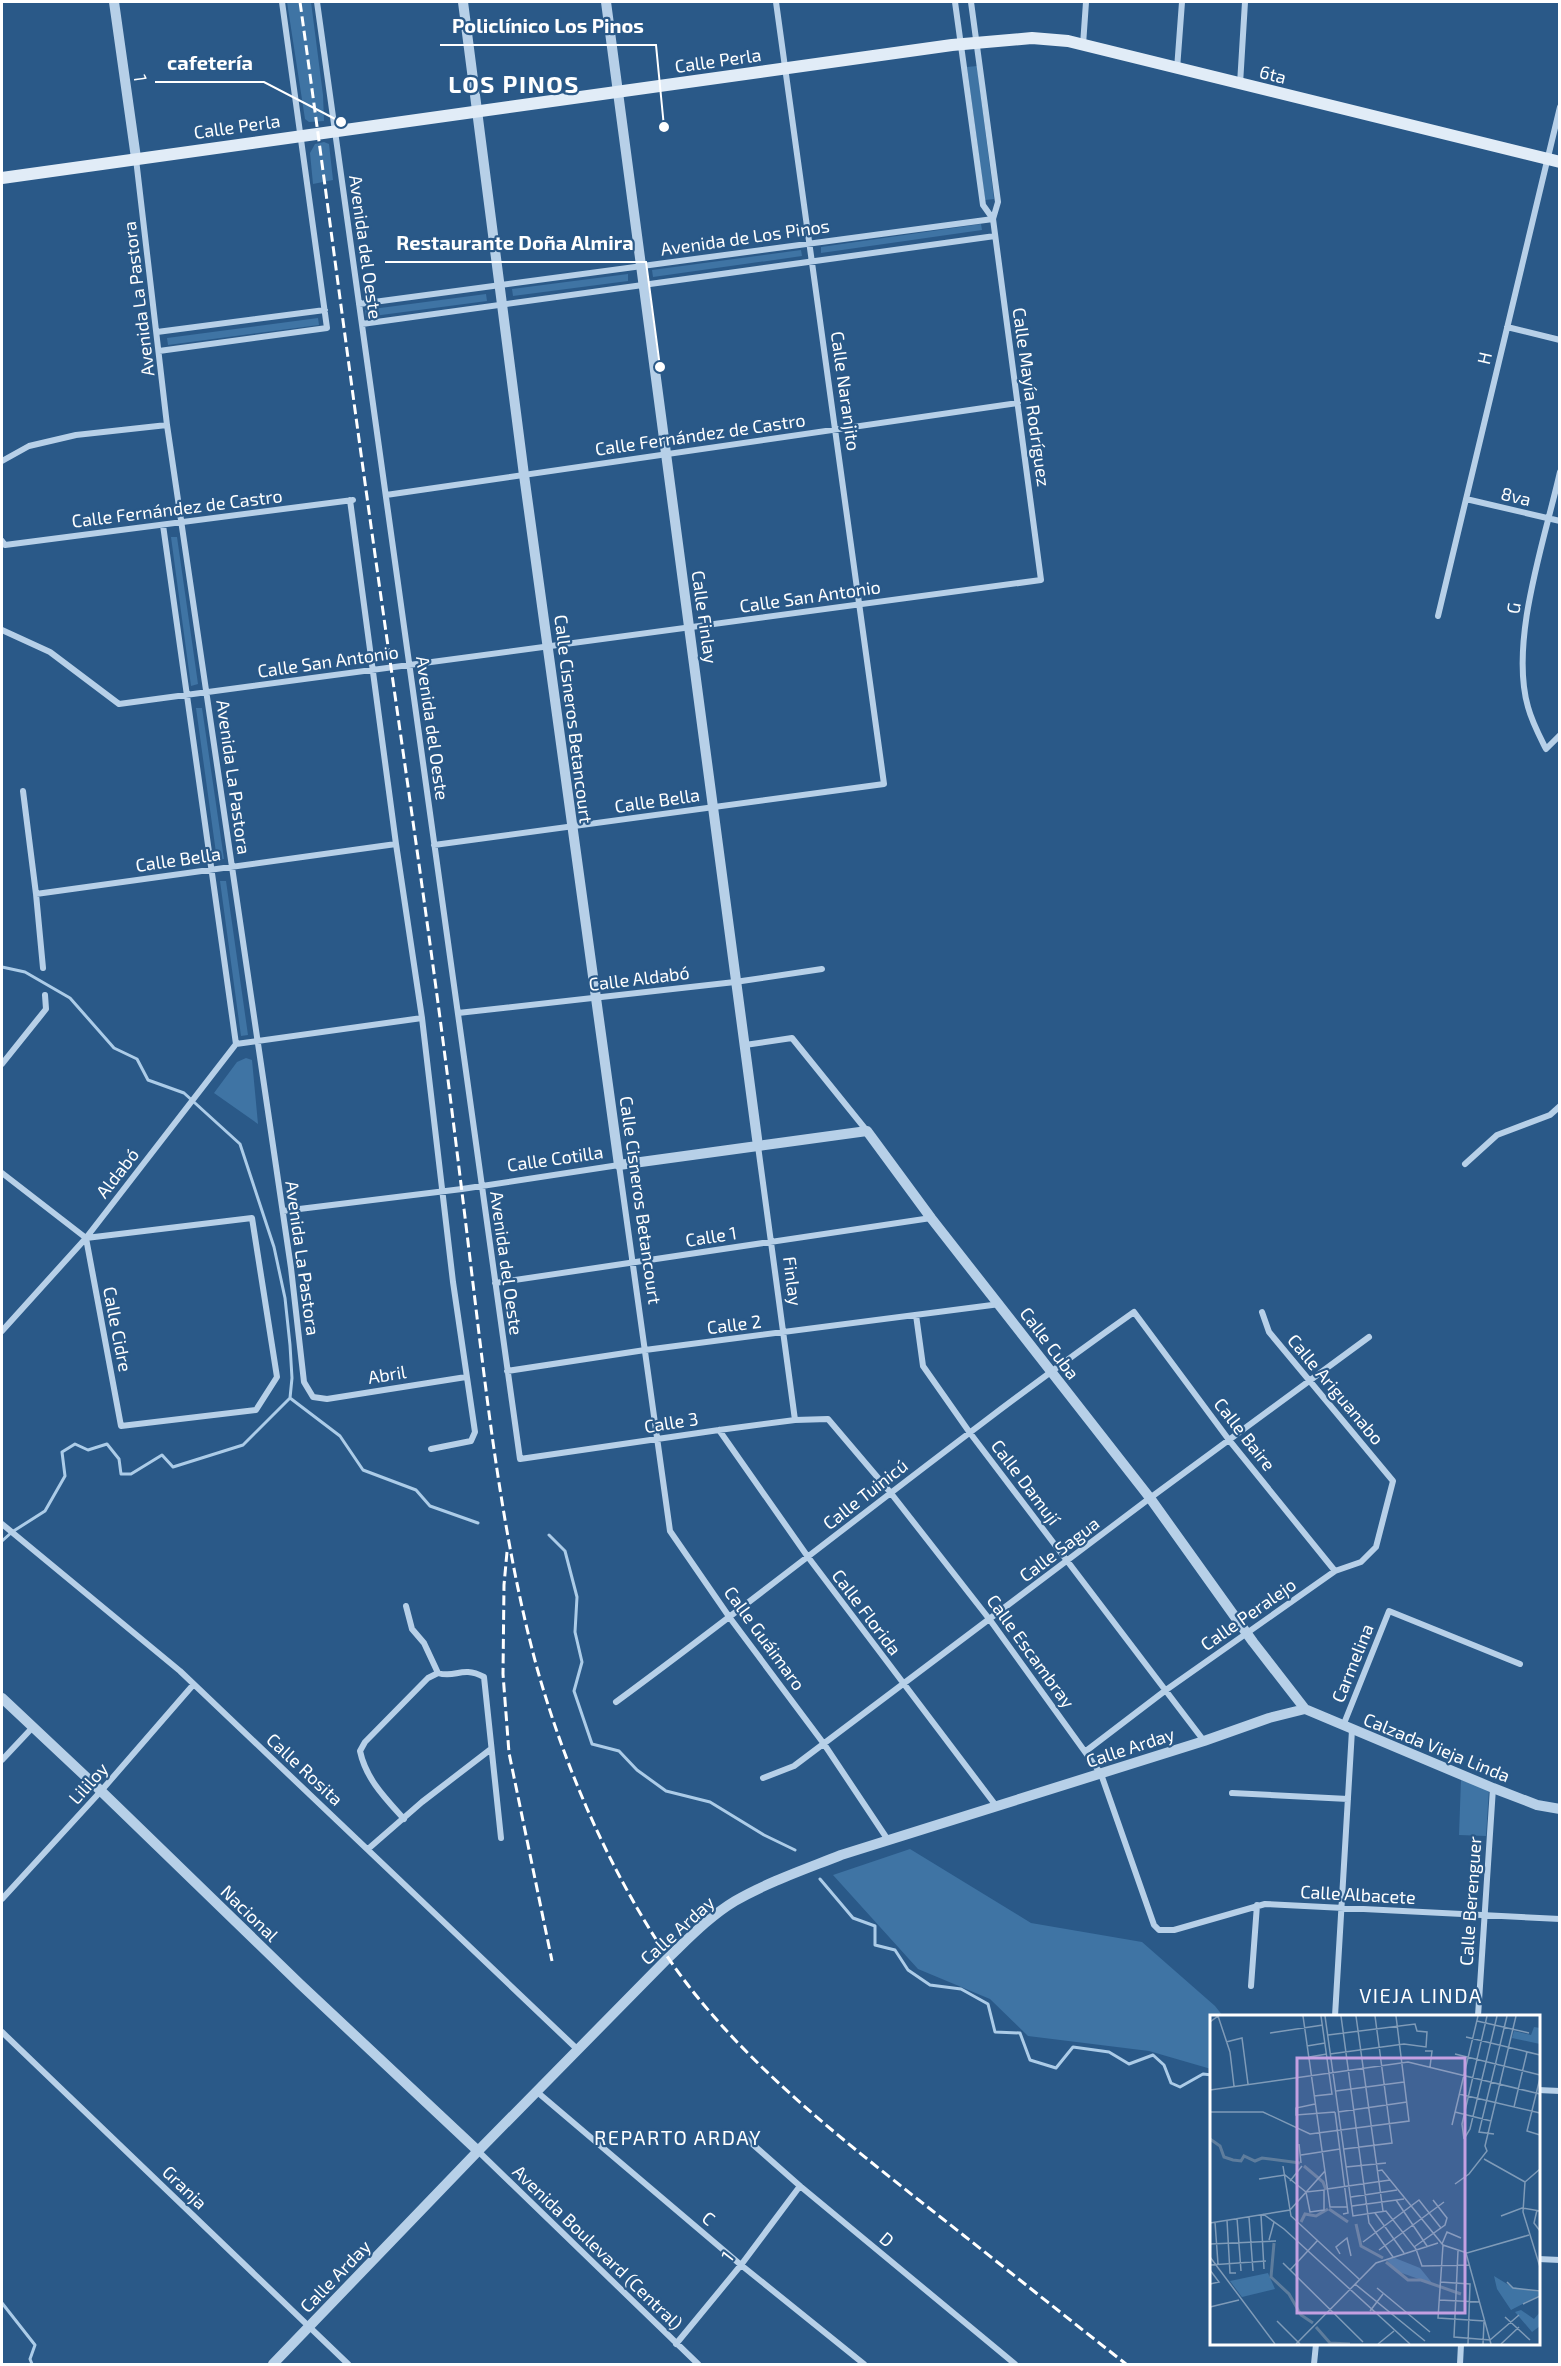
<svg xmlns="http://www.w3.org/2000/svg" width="1561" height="2366" font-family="'Exo 2',sans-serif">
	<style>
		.green { fill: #3f74a4 }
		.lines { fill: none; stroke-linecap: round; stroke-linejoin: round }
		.stream { stroke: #accce8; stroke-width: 3 }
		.minor { stroke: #b7d0e8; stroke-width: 6 }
		.tertiary { stroke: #b7d0e8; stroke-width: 10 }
		.secondary { stroke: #e1ecf7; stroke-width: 12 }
		.rail { stroke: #fff; stroke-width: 3; stroke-dasharray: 10 4.5; stroke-linecap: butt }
		.labels { text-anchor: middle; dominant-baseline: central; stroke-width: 4.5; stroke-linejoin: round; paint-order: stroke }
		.street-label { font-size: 18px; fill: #fff; stroke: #2a5988 }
		.neighbourhood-label { font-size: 20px; letter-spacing: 1.5px; fill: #fff; stroke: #2a5988 }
		.district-label { font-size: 24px; font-weight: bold; letter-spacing: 1.5px; fill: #fff; stroke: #2a5988 }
		.inset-river { fill: none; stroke: #5e7d9d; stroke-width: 3 }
		.inset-road { fill: none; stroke: #7f9bb8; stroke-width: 1.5 }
		.view { fill: #c4a0e2; fill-opacity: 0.15; stroke: #c4a0e2; stroke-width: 3 }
		.inset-edge { fill: none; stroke: #fff; stroke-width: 3 }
		.leader { fill: none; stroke: #fff; stroke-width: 2 }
		.callout-dot { fill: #fff; stroke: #2a5988; stroke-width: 2 }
		.callout-label { font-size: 20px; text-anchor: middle; font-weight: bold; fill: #fff; stroke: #2a5988; stroke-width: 4.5; stroke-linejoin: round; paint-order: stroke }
	</style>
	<rect width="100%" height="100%" fill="#2a5988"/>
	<path class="green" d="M287 2H311L323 95 324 121 309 122 305 119Z
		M977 66 994 199 985 200 967 67Z
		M324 142 329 144 333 180 313 184 310 153 315 144Z
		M981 224 982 230 821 253V247Z
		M801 250 802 256 653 277 652 270Z
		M628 274V281L513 296 512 289Z
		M486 294 487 301 366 317 365 310Z
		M318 318 319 325 168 345 167 338Z
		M171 537H177L198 684 191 686Z
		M196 708H202L224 859 217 860Z
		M220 881H226L248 1035 241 1036Z
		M246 1058 252 1060 258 1124 214 1093 237 1062Z
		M1461 1780 1489 1789 1486 1836 1459 1835Z
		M910 1849 1031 1923 1142 1942 1215 2006 1223 2016H1212L1211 2069 1149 2051 1028 2036 990 1999 918 1969 833 1875Z"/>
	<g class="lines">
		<path class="stream" d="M2 967 25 972 70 998 114 1048 137 1059 148 1080 184 1093 240 1144 274 1247 285 1298 290 1345 292 1378 290 1398 243 1445 173 1467 162 1455 131 1474H121L119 1459 107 1444 88 1450 75 1444 62 1452 65 1476 45 1511 12 1532 2 1541
			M290 1398 340 1436 363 1470 416 1490 430 1506 478 1523
			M549 1535 565 1551 577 1597 575 1632 582 1662 574 1691 592 1744 619 1751 637 1770 666 1791 710 1802 764 1835 795 1850
			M820 1879 853 1918 875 1926V1945L895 1950 908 1970 930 1985 961 1989 988 2004 995 2032 1020 2033 1030 2060 1056 2068 1073 2047 1109 2052 1129 2064 1153 2055 1164 2065 1171 2083 1180 2087 1203 2074 1212 2075
			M2 2303 35 2345 30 2359 32 2364"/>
		<path class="minor" d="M317 2 520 1459 719 1430 795 1420 828 1419 890 1492 990 1620 1101 1774 1154 1925 1159 1930H1174L1265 1904 1560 1919
			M955 2 983 205 993 219
			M1083 45 1086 2
			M1177 69 1182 2
			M1240 84 1245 2
			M136 159 167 425 291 1268 304 1382 313 1397 327 1399 466 1377
			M359 304 993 219
			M362 324 995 236
			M1507 327 1560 340
			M157 332 325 310
			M159 351 327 328 282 2
			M2 461 29 446 76 435 167 425
			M1560 472C1545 539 1509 641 1528 707 1532 722 1539 735 1546 749L1560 735
			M386 495 1018 403
			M1466 499 1560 521
			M350 500 396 844 422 1018 453 1282 475 1432 471 1441 431 1449
			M163 525 236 1044
			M2 541 5 545 353 500
			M1438 616 1560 107
			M2 630 50 652 119 704 1041 580 993 219 998 202 971 2
			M23 791 36 894 43 968
			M434 845 884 784 776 2
			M36 894 396 844
			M458 1013 735 982 822 969
			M745 1045 792 1038 867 1131
			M2 1064 46 1009 45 995
			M758 1146 795 1420
			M1465 1164 1497 1135 1550 1115 1560 1106
			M2 1173 86 1238 252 1218 277 1377 256 1410 121 1426 86 1238
			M283 1211 462 1189 619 1165 670 1531 730 1618 824 1744 888 1840
			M495 1283 931 1218
			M916 1315 923 1366 970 1433 1204 1741
			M2 1331 86 1238 236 1044 422 1018
			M507 1371 645 1350 1000 1304
			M719 1430 808 1557 997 1807
			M2 1524 180 1671 577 2049
			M406 1606 412 1629 424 1643 438 1673
			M616 1702C790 1574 957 1437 1134 1312L1229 1440 1335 1571
			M1343 1726 1389 1611 1520 1664
			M1086 1751 1166 1690 1335 1571 1361 1562 1376 1547 1393 1481 1269 1332 1262 1312
			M2 1760 32 1728
			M763 1778 794 1766 1150 1498 1369 1337
			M1232 1793 1348 1799
			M404 1819C385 1798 366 1779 360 1751L365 1742 428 1678 438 1673C456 1679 461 1665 484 1677L501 1838
			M368 1849 422 1802 491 1749
			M2 1899 101 1791 193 1685
			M1251 1986 1257 1905
			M1335 2016 1352 1730
			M1478 2016 1493 1788
			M2 2032 348 2364
			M1538 2090 1560 2091
			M536 2091 741 2265 864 2364
			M741 2134 800 2186 1015 2364
			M478 2151 698 2364
			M1538 2259 1560 2260
			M676 2344 741 2265 800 2186
			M1314 2364 1316 2344
			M1460 2364 1461 2344"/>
		<path class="tertiary" d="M114 2 136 158
			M463 2 524 475 619 1165 867 1131 931 1218 1150 1498 1253 1642 1305 1709 1493 1788 1537 1805 1560 1809
			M606 2 758 1146
			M2 1698 101 1791 300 1984 478 2151
			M273 2364 478 2151 668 1958C689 1938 710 1916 735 1901 768 1882 806 1869 841 1855L1204 1741 1269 1718 1305 1709"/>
		<path class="secondary" d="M2 178 952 45 1032 38 1068 41 1560 162"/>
		<path class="rail" d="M300 2C323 167 344 332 367 497 391 671 417 844 440 1018 452 1109 463 1200 474 1292 489 1417 504 1546 537 1668 564 1764 605 1860 659 1944 725 2047 825 2126 920 2201 989 2255 1057 2310 1126 2364
			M507 1552 504 1585 503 1674 509 1753 552 1961"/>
	</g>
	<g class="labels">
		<g class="street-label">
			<text transform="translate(718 60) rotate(-8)">Calle Perla</text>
			<text transform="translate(1273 74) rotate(14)">6ta</text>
			<text transform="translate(141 78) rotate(82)">1</text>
			<text transform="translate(237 126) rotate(-8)">Calle Perla</text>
			<text transform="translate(745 237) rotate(-8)">Avenida de Los Pinos</text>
			<text transform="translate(366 247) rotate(82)">Avenida del Oeste</text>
			<text transform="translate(138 299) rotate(-97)">Avenida La Pastora</text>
			<text transform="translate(1484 358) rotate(-77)">H</text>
			<text transform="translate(846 391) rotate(82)">Calle Naranjito</text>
			<text transform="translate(1032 397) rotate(82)">Calle Mayía Rodríguez</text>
			<text transform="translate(700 434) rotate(-8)">Calle Fernández de Castro</text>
			<text transform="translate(1516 496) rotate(14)">8va</text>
			<text transform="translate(177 508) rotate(-7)">Calle Fernández de Castro</text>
			<text transform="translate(810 596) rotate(-8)">Calle San Antonio</text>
			<text transform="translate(1513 608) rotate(-80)">G</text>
			<text transform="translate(705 617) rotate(82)">Calle Finlay</text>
			<text transform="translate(328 661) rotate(-8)">Calle San Antonio</text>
			<text transform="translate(574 719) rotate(83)">Calle Cisneros Betancourt</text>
			<text transform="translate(433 728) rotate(82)">Avenida del Oeste</text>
			<text transform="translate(234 777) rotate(82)">Avenida La Pastora</text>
			<text transform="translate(657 800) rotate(-8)">Calle Bella</text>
			<text transform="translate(178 859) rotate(-8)">Calle Bella</text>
			<text transform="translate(639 978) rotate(-7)">Calle Aldabó</text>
			<text transform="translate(555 1158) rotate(-8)">Calle Cotilla</text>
			<text transform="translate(117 1173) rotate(-52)">Aldabó</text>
			<text transform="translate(641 1200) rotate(82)">Calle Cisneros Betancourt</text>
			<text transform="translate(711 1236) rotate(-9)">Calle 1</text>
			<text transform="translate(303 1258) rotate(82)">Avenida La Pastora</text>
			<text transform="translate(507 1263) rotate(82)">Avenida del Oeste</text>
			<text transform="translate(793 1281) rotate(83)">Finlay</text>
			<text transform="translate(734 1324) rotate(-7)">Calle 2</text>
			<text transform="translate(118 1329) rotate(79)">Calle Cidre</text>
			<text transform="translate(1050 1343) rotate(53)">Calle Cuba</text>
			<text transform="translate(387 1374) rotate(-9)">Abril</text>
			<text transform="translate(1336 1389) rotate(50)">Calle Ariguanabo</text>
			<text transform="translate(671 1422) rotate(-9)">Calle 3</text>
			<text transform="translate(1245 1434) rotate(52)">Calle Baire</text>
			<text transform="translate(1026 1482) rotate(53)">Calle Damují</text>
			<text transform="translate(865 1494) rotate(-38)">Calle Tuinicú</text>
			<text transform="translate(1059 1549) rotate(-37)">Calle Sagua</text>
			<text transform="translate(867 1612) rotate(53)">Calle Florida</text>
			<text transform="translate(1248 1614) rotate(-35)">Calle Peralejo</text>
			<text transform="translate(765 1638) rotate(54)">Calle Guáimaro</text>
			<text transform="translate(1031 1651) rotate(54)">Calle Escambray</text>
			<text transform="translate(1352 1663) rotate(-68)">Carmelina</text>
			<text transform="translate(1130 1747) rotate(-18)">Calle Arday</text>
			<text transform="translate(1437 1747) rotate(22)">Calzada Vieja Linda</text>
			<text transform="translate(305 1769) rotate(43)">Calle Rosita</text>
			<text transform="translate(88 1783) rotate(-48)">Lililoy</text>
			<text transform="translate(1358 1894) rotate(3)">Calle Albacete</text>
			<text transform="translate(1470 1901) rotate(-86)">Calle Berenguer</text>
			<text transform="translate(250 1913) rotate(44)">Nacional</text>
			<text transform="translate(677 1930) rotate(-42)">Calle Arday</text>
			<text transform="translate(185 2187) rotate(44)">Granja</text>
			<text transform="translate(709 2218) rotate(40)">C</text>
			<text transform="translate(887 2239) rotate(40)">D</text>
			<text transform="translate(598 2247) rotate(44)">Avenida Boulevard (Central)</text>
			<text transform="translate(727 2256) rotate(-52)">1</text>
			<text transform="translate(335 2276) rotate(-46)">Calle Arday</text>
		</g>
		<g class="neighbourhood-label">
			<text x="1421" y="1995">VIEJA LINDA</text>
			<text x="678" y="2137">REPARTO ARDAY</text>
		</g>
		<g class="district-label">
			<text x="514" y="83">LOS PINOS</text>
		</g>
	</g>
	<g transform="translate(1210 2015)">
		<rect width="330" height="330" fill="#2a5988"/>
		<path d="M324 12 330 13V29L302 23 304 16 321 20ZM185 243 210 253 223 269 186 256 177 245ZM58 258 65 274 32 282 20 266ZM284 261 302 272 330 277V280L301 295 287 274ZM311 295 324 304 330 297V311L322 317 305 297Z" fill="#3f74a4"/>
		<path class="inset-river" d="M0 124 10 131 14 142 23 145 31 146 34 141 45 146 52 143 90 148M94 151 113 167 116 175M119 194 138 207M91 207 95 199 106 201 118 194M146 209 151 231 173 243M64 228 61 262 79 279 91 300 103 308M176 247 198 265H211L251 279M106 312 120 328 140 329"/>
		<path class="inset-road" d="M93 1 120 192H137M115 1 143 201 176 196 206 234 212 251 259 250M131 1 159 208 183 242M146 1 173 196M267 6 319 18M0 7 8 1 20 37 24 71M60 18 113 10M118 20 205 9 207 16 217 17 216 32 194 29 120 39M256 22 330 40M16 27 32 23 38 69M97 31 115 28M215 36H222L220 52M245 39 330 60M99 42 117 39M330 63 317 116 330 120M0 75 198 47 330 79M126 76 194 67M249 79 330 98M104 81 122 79 111 1M105 89 86 93V100L125 97M304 92 317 37M0 97H53L100 119 199 106 186 1M125 97 138 198 133 199M128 97 197 87M245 97 281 106M242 110 268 1M284 119 269 117 297 1M254 124 260 114 287 1M254 124 252 109 277 1M89 129 91 148M134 134 182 128 165 1M91 140 130 134M274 144 315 167M73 151 81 201 149 264M136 152 176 148M330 154 315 167 313 197 330 252M167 156 172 155 233 230 257 238 319 220M49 164 75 160 96 177 114 175V195L100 197 96 177M80 166 92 151M245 169 259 159 277 136 275 131 306 1M117 174 180 165M141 182 187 175M186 185 217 231M142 191 194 184M327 195 324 208 330 216M165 198 194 238M53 199 74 214 200 329M51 200 54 254M291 201 312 193 330 196M39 202 43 256M27 203 31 256M17 205 20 258H26M5 207 8 249M0 208 80 195 115 156M59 225 64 207M153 227 209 185 231 213M0 229 66 226M232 229 237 217 251 223M233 230 228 303 275 306M204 232 235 210 237 203 223 185M169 235 234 187M248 236 244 322 280 325 309 300M256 238 281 329M130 239 126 232 137 223 141 241M0 242 65 329M73 248 153 327M0 250 56 246M0 255 9 267 0 269M80 255 108 225M230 267 260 269 258 329M297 267 303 273 330 276M145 269 215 326M167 273 220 317M229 285 270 287M313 289 330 281M0 292 29 285M160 296 173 279M295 302 320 325M67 306 90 329M86 329 166 248 228 228M168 329 184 316M273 329 274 307M291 329 309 312"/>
		<path class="view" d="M87 43H255V298H87Z"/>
		<rect width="330" height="330" class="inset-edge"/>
	</g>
	<path class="leader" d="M664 127L656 45H440M341 122L264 82H155M660 367L646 262H385"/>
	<g class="callout-dot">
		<circle cx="664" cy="127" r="6"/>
		<circle cx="341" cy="122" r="6"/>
		<circle cx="660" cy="367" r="6"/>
	</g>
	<g class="callout-label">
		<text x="548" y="33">Policlínico Los Pinos</text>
		<text x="210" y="70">cafetería</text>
		<text x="515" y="250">Restaurante Doña Almira</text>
	</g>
	<rect width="1561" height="2366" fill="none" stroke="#ffffff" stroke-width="6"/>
</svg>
